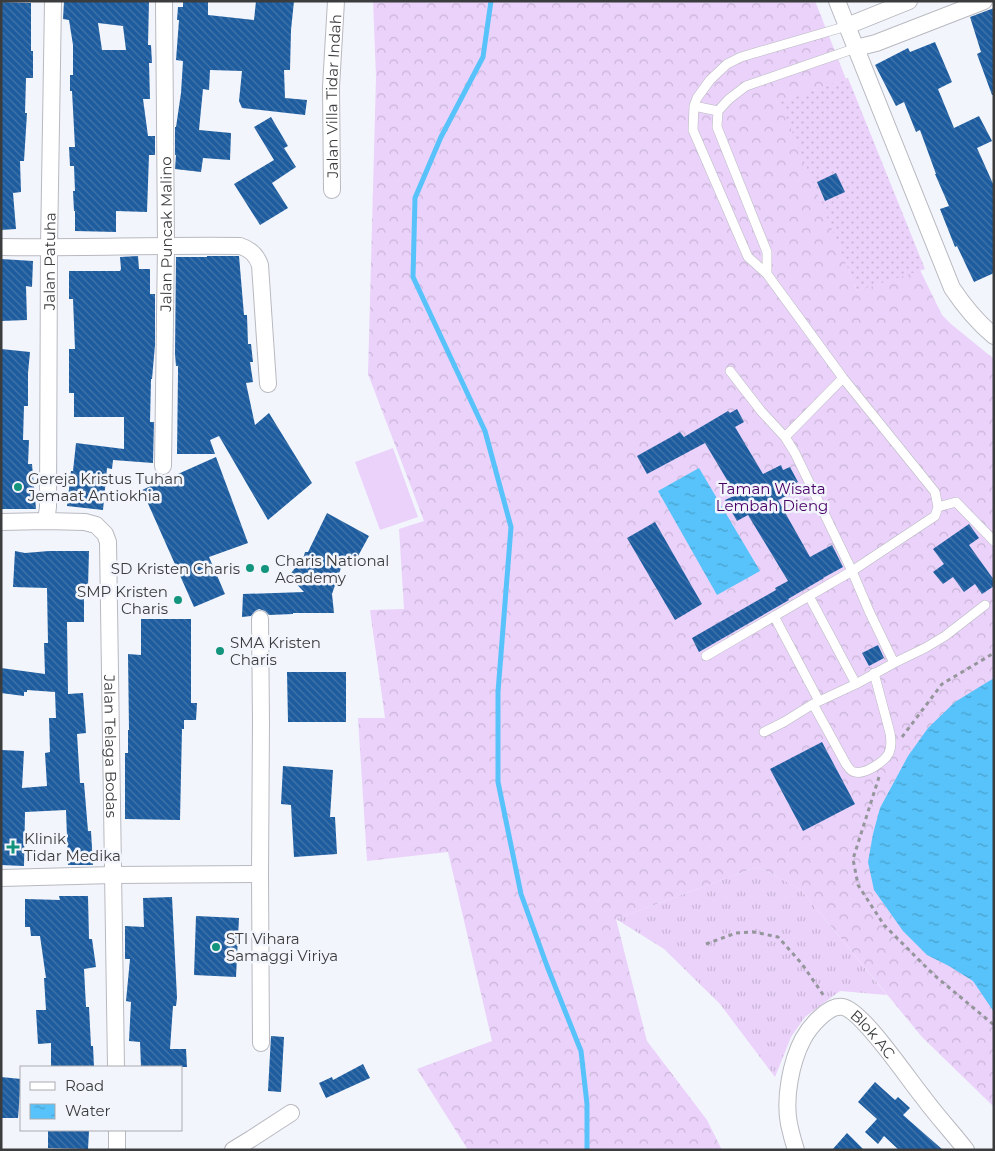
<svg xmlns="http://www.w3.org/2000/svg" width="995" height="1151" font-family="Montserrat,sans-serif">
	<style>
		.grass { fill: url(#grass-tufts) }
		.forest { fill: url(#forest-crowns) }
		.garden { fill: url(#garden-dots) }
		.pitch { fill: #ead2fa }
		.water { fill: url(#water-ripples) }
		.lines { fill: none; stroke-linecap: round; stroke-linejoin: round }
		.stream { stroke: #57c3fa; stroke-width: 5 }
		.building { fill: url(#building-back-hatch); fill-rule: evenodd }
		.lane-casing { stroke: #b8b9c0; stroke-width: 10 }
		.street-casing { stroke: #b8b9c0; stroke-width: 18 }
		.path { stroke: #95969b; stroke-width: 3; stroke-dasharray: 4 4; stroke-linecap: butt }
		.lane { stroke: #fff; stroke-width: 9 }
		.street { stroke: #fff; stroke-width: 16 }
		.poi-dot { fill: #13947d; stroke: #f3f5fc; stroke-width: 2 }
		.labels { text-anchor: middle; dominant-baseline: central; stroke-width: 5; stroke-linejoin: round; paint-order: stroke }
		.street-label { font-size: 15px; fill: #3b3c3e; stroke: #f3f5fc }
		.poi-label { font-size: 15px; fill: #3b3c3e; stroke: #f3f5fc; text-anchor: start }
		.park-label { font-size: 15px; fill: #480066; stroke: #f3f5fc }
	</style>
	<defs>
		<pattern id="grass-tufts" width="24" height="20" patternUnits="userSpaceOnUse" patternTransform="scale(1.25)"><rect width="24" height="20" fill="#ead2fa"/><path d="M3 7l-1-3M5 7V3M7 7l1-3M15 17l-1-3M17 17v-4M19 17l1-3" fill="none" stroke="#cab5d7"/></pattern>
		<pattern id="forest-crowns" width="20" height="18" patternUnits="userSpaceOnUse" patternTransform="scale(1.25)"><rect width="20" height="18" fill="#ead2fa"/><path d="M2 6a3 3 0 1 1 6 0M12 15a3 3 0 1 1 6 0" fill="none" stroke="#cab5d7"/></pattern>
		<pattern id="garden-dots" width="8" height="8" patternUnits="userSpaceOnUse" patternTransform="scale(1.25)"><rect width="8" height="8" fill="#ead2fa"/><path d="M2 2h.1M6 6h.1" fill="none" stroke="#cab5d7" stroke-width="1.8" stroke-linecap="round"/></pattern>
		<pattern id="water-ripples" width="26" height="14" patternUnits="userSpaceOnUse" patternTransform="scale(1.25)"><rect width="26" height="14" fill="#57c3fa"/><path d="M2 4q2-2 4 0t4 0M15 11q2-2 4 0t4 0" fill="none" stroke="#49a0cc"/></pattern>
		<pattern id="building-back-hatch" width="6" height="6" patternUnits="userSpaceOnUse" patternTransform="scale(1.25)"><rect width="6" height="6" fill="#1c5c9f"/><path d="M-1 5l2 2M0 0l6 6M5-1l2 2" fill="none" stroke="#4676a8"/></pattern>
	</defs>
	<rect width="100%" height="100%" fill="#f3f5fc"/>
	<path class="grass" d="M757 867 776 876 801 890 887 995 840 991 805 1017 791 1037 775 1077 720 1004 664 949 616 919Z"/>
	<path class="forest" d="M373 1H815L846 79 781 102 857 291 920 270 942 315 951 324 994 359V1107L922 1037 801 890 776 876 757 867 616 919 647 1041 707 1120 722 1150H468L417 1069 492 1041 448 852 367 861 358 718H385L370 610 404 609 399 529 424 521 368 374 376 77Z"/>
	<path class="garden" d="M848 78 925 269 857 291 780 102Z"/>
	<path class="pitch" d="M393 448 418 517 380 530 355 462Z"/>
	<path class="water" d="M699 468 760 571 717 595 658 491Z
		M994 678V1012L973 981 949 966 927 955 903 931 874 890 868 862 873 834 880 808 908 756 928 728 955 702Z"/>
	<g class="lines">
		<path class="stream" d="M491 1 483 57 441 137 415 198 413 277 485 431 511 527 498 692V782L521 894 547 966 581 1051 587 1104V1150"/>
	</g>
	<path class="building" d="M64 1H149L148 45H151L152 63H149L150 99H143L148 136H155V155H149L147 212 116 211V232L75 231V211H74L73 191H75L74 166H70L69 147H75L72 91H70V75H73V45L69 20 63 19ZM98 23 123 26 126 50H102Z
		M183 1H208V15L254 20 256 1H294L291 30 290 70H284L285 98 307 100 305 115 242 108 239 101 242 71 210 70 209 90 203 89 199 130 231 133 230 160 203 158 201 172 175 169 176 155H175V127H176L181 93 183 61 176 60 179 20H177L178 7H183Z
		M1 2 31 3V51H33V78H26L25 113H27L24 161H20L21 192 13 193 16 229 1 230V51H2V23H1Z
		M994 8V95H992L977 54 981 52 970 17Z
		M935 42 952 82 938 89 954 128 979 116 992 141 977 148 994 186V273L974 282 957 246 955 247 940 209 949 206 935 174H936L920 130 916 132 904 102 896 106 875 65 908 48 910 52Z
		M271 117 288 146 284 148 296 167 272 183 288 208 260 225 234 184 274 160 254 127Z
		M836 173 845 192 825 201 817 182Z
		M138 256 139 269H150V294H155V345L152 379H151L150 422H154L153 463 113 460 112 469 107 468 103 510 67 506 71 471H73L76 443 124 449V417H74V393H69V349H75L73 299H69V271H120L121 269 120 257Z
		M207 256H239L244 315H247L248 344H251L253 362H250L253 382 246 383 255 425 269 413 312 483 268 520 219 436 210 440 215 454H177L178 373V366H176L175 354 176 257H207Z
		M1 259 33 261 32 287 26 286 27 320 1 321Z
		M1 349 30 352 28 373V406H24L23 440H29L28 464H32L36 509H1Z
		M737 409 744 422 735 427 763 474 781 465 783 470 790 467 798 482 792 485 795 492 778 500 810 557 832 545 843 567 823 578H824L788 599 789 600 699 652 692 638 776 590 775 588 788 581 748 515 737 521 725 500 736 495 705 443 647 474 637 456 680 432 684 437 728 411 730 413Z
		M216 457 248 543 209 557 225 594 194 607 142 490Z
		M327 513 369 536 352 567 343 562 332 594 334 613H293V614L269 615 265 611 259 609 255 611 251 616 242 617 243 594 304 592 289 576 304 556 305 552H308Z
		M655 522 702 604 675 620 627 538Z
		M969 524 979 538 969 545 994 580V586L982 594 975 584 964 592 953 577 943 584 933 572 944 564 933 549Z
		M15 551 25 553 49 551H89L88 587H84V622H67L68 694 83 693 86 733 77 734 80 783H84L88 831H91L93 865H68L66 810 25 812 24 866 1 865V750L24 751 22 788 47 786 45 753 50 752 49 718H56L55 692 27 690V692H24V696L1 693V668L45 674 44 643H48L47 588 13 587Z
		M141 619H191V703H197L196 720H184V729H182L180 820 125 819V753H128V730H129L128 654 141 655Z
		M878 645 884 658 869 666 862 653Z
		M287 672H346V722H288Z
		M822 742 855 804 803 831 770 769Z
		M283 766 333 770 330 817H335L337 854 294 857 291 805 281 804Z
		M59 896H88L89 939H92L96 967 84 969 86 1007H89L91 1046H93L94 1067H51V1043L38 1044 36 1010H46L44 978H46L40 936H31L30 927H25V899L60 900Z
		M172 897 177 998 176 1006H173L170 1049H186L187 1067H141L140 1042 129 1041 131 1002 126 1001 130 959H125V926L144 927 143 898Z
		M196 916 239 918 236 977 194 975Z
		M271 1036 284 1037 281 1092 268 1091Z
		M363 1064 370 1078 326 1098 319 1083 332 1077 333 1080Z
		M1 1077 21 1079 18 1118H1Z
		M875 1082 895 1100 898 1097 910 1108 903 1115 943 1150H899L884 1136 878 1144 865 1132 877 1119 858 1102Z
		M48 1130 89 1131 88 1149 48 1148Z
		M847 1133 864 1150H832Z"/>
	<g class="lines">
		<defs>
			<path id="lane" d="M847 26 741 57 727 64 710 80 697 98 694 106 693 130 748 257 767 274 843 378 935 492 938 507 935 516 852 571 869 611 894 663 925 648 945 636 985 605
				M694 106 718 111
				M767 274V252L717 127 718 111 729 99 746 86 856 48
				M730 371 761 411 785 437
				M938 507 956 502 994 541
				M809 596 856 684
				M774 616 819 701
				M706 656 852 571 795 453 785 437 843 378
				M813 704 846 764C848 767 851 772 855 772 865 775 885 761 889 753 892 746 891 740 890 733L874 673
				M764 732 784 722 813 704 856 684 894 663"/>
			<g id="street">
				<path d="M837 1 952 288C964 306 977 322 994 336"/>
				<path d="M847 26 909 1"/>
				<path d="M856 48 876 43 984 1"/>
				<path id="s1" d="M332 190 331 87 336 1"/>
				<path d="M1 247C81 248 160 245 240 246 250 249 256 254 260 265L268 384"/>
				<path id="s2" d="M163 466 166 245 164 1"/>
				<path id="s3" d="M46 521 48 507 49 247 53 1"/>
				<path id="s4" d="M1 522 46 521 85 522 96 525 105 534 108 542 116 1067"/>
				<path d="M260 619 261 722 260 874 261 1043"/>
				<path d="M1 878 113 875 260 874"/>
				<path d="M117 1130V1150"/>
				<path d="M233 1150 251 1139 291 1113"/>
				<path id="s5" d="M796 1150C793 1141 791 1133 789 1124 784 1098 791 1062 803 1039 809 1028 828 1004 843 1007 863 1011 908 1079 923 1097 936 1115 952 1132 966 1150"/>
			</g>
		</defs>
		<use href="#lane" class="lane-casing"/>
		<use href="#street" class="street-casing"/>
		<path class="path" d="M902 737 942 684 994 653
			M879 777 853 859 858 885 884 925 934 975 994 1025
			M706 944 736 933 754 932 778 937 802 964 824 996"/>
		<use href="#lane" class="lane"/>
		<use href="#street" class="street"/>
	</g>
	<g class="poi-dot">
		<circle cx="18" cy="487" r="5"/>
		<circle cx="250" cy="568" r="5"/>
		<circle cx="265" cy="569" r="5"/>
		<circle cx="178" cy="600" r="5"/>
		<circle cx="220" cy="651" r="5"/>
		<path d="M10.5 839.5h5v5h5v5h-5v5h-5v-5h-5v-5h5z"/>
		<circle cx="216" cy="947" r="5"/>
	</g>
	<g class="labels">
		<g class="street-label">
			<text stroke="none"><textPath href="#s1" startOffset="94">Jalan Villa Tidar Indah</textPath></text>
			<text stroke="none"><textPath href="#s2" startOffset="232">Jalan Puncak Malino</textPath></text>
			<text stroke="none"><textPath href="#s3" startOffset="260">Jalan Patuha</textPath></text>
			<text stroke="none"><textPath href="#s4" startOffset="321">Jalan Telaga Bodas</textPath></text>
			<text stroke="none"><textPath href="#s5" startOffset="209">Blok AC</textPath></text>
		</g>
		<g class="poi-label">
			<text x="28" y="478">Gereja Kristus Tuhan<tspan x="28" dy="17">Jemaat Antiokhia</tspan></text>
			<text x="275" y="560">Charis National<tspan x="275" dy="17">Academy</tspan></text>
			<text x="240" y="568" text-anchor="end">SD Kristen Charis</text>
			<text x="168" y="591" text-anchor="end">SMP Kristen<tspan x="168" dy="17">Charis</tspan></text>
			<text x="230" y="642">SMA Kristen<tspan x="230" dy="17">Charis</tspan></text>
			<text x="24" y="838">Klinik<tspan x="24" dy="17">Tidar Medika</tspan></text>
			<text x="226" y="938">STI Vihara<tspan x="226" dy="17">Samaggi Viriya</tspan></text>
		</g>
		<g class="park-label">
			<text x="772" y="488">Taman Wisata<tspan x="772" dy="17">Lembah Dieng</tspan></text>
		</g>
	</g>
	<rect width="995" height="1151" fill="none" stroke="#3b3c3e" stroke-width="5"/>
	<rect x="20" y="1066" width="162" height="65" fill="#f3f5fc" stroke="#a9abb0"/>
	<rect x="30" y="1082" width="25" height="8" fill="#ffffff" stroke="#a9abb0"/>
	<text x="65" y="1091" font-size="15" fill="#3b3c3e">Road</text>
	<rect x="30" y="1104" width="25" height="15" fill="url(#water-ripples)" stroke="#a9abb0"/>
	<text x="65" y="1116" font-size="15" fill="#3b3c3e">Water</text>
</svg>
